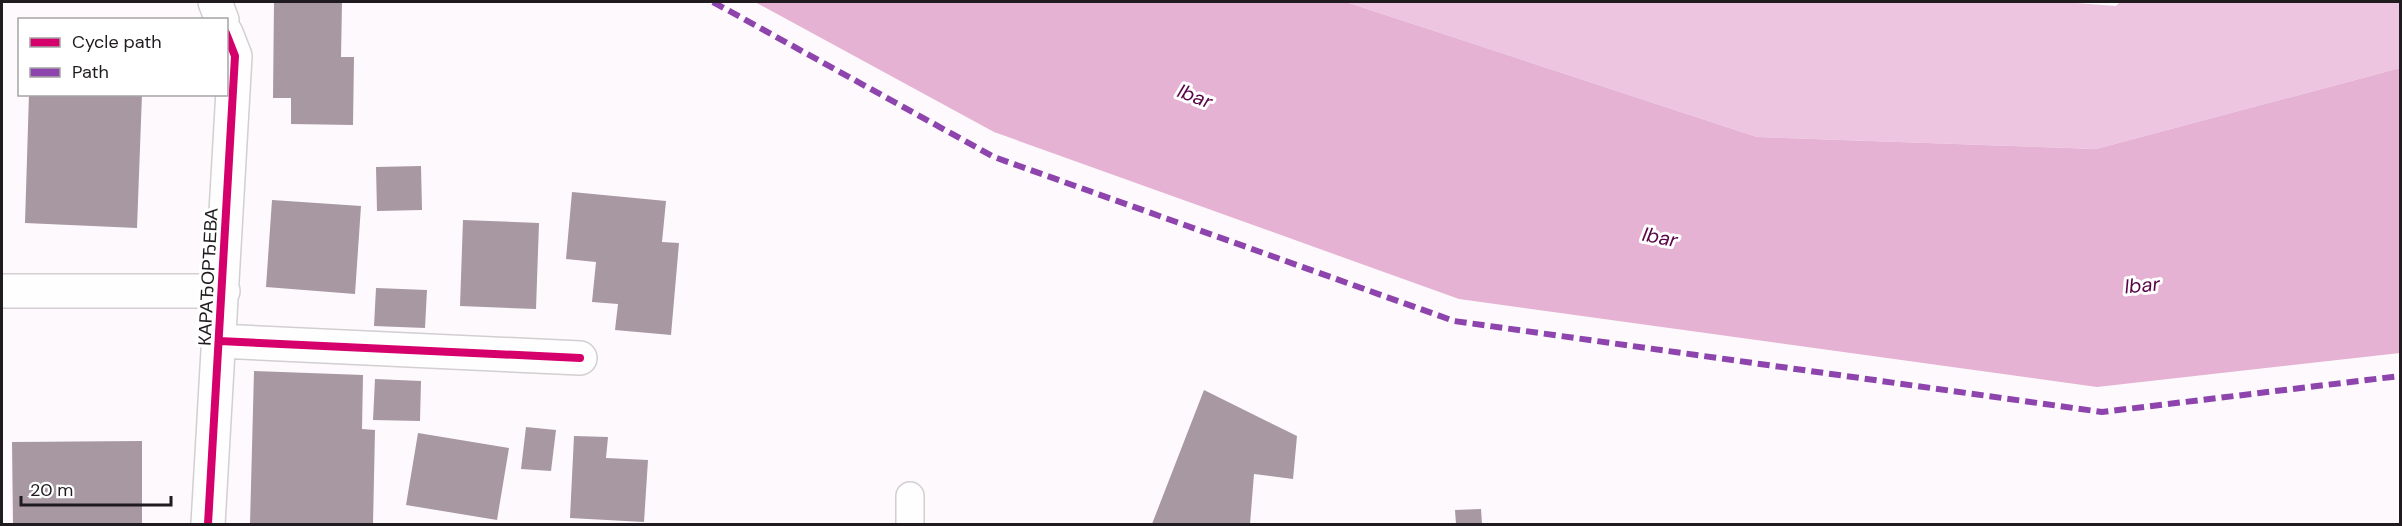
<svg xmlns="http://www.w3.org/2000/svg" width="2402" height="526" font-family="'DM Sans',sans-serif">
	<style>
		.forest { fill: #eec5e0 }
		.water { fill: #e5b2d4 }
		.building { fill: #a798a2 }
		.lines { fill: none; stroke-linecap: round; stroke-linejoin: round }
		.service-casing { stroke: #d3ced1; stroke-width: 30 }
		.minor-casing { stroke: #d3ced1; stroke-width: 36 }
		.service { stroke: #fffeff; stroke-width: 27 }
		.minor { stroke: #fffeff; stroke-width: 33 }
		.quiet { stroke: #8e44ad; stroke-width: 6; stroke-dasharray: 12 6; stroke-linecap: butt }
		.cycleway-casing { stroke: #fff; stroke-width: 11 }
		.cycleway { stroke: #d6006c; stroke-width: 8 }
		.labels { text-anchor: middle; dominant-baseline: central; stroke-width: 6; stroke-linejoin: round; paint-order: stroke }
		.street-label { font-size: 18px; fill: #1f1b1e; stroke: #fff }
		.water-label { font-size: 20px; font-style: italic; fill: #5a0448; stroke: #fff }
	</style>
	<rect width="100%" height="100%" fill="#fef9fc"/>
	<path class="forest" d="M1346 2H2063L2116 6 2120 2H2400V68L2096 149 1757 137Z"/>
	<path class="water" d="M755 2H1346L1757 137 2096 149 2400 68V353L2097 387 1459 299 994 132Z"/>
	<path class="building" d="M274 2H342L341 57H354L353 125 291 124V98H273Z
		M29 94H142L137 228 25 223Z
		M421 166 422 210 377 211 376 167Z
		M572 192 666 201 662 242 679 243 671 335 615 330 618 304 592 302 596 262 566 259Z
		M272 200 361 206 355 294 266 287Z
		M463 220 539 223 536 309 460 306Z
		M376 288 427 290 425 328 374 326Z
		M254 371 363 375 362 429 375 430 373 524H250Z
		M375 379 421 381 420 421 373 420Z
		M1204 390 1297 436 1293 479 1254 474 1250 524H1152Z
		M526 427 556 430 551 471 521 469Z
		M418 433 509 448 497 520 406 505Z
		M574 436 608 437 606 458 648 460 644 522 570 518Z
		M142 441V524H13L12 442Z
		M1481 509 1482 524H1456L1455 510Z"/>
	<g class="lines">
		<defs>
			<path id="service" d="M910 524V496"/>
			<path id="minor" d="M215 2 222 20
				M2 291H223
				M219 341 580 358
				M208 524 235 56 226 33"/>
		</defs>
		<use href="#service" class="service-casing"/>
		<use href="#minor" class="minor-casing"/>
		<use href="#service" class="service"/>
		<use href="#minor" class="minor"/>
		<path class="quiet" d="M713 2 994 157 1454 321 2102 412 2400 376"/>
		<defs>
			<path id="cycleway" d="M219 341 580 358
				M208 524 235 56 226 33"/>
		</defs>
		<use href="#cycleway" class="cycleway-casing"/>
		<use href="#cycleway" class="cycleway"/>
	</g>
	<g class="labels">
		<g class="street-label">
			<text transform="translate(208 277) rotate(-87)">КАРАЂОРЂЕВА</text>
		</g>
		<g class="water-label">
			<text transform="translate(1195 96) rotate(21)">Ibar</text>
			<text transform="translate(1660 237) rotate(11)">Ibar</text>
			<text transform="translate(2142 285) rotate(-5)">Ibar</text>
		</g>
	</g>
	<rect width="2402" height="526" fill="none" stroke="#1f1b1e" stroke-width="6"/>
	<rect x="18" y="18" width="210" height="78" fill="#ffffff" stroke="#a5a4a5" stroke-width="1.5"/>
	<rect x="30" y="38" width="30" height="9" fill="#d6006c" stroke="#a5a4a5" stroke-width="1.5"/>
	<text x="72" y="48" font-size="18" fill="#1f1b1e">Cycle path</text>
	<rect x="30" y="68" width="30" height="9" fill="#8e44ad" stroke="#a5a4a5" stroke-width="1.5"/>
	<text x="72" y="78" font-size="18" fill="#1f1b1e">Path</text>
	<path d="M21 496v9h150v-9" fill="none" stroke="#1f1b1e" stroke-width="3"/>
	<text x="30" y="496" font-size="18" fill="#1f1b1e" stroke="#ffffff" stroke-width="4.5" paint-order="stroke">20 m</text>
</svg>
